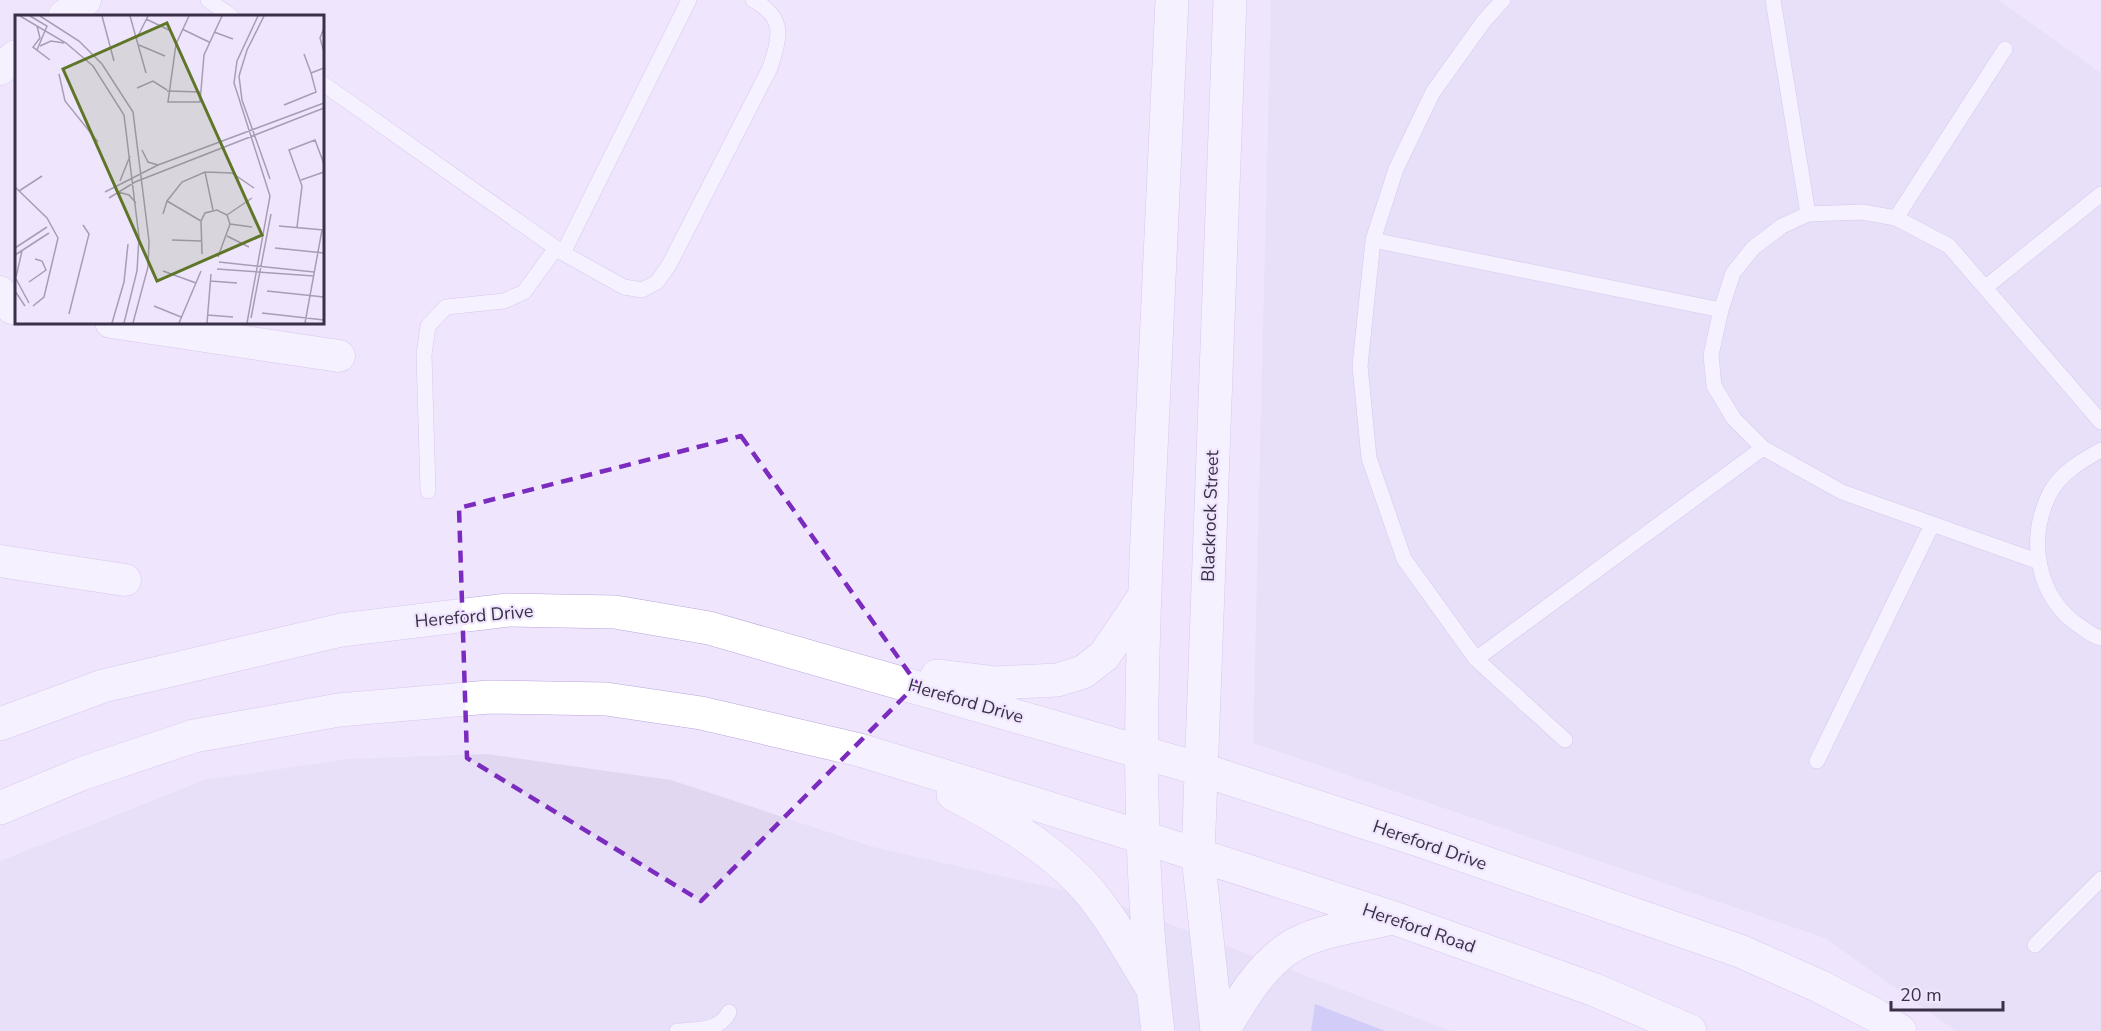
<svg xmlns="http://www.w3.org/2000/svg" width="2101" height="1031" font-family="'Nunito Sans',sans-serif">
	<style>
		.built { fill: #e1d7f1 }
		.building { fill: #afaff1 }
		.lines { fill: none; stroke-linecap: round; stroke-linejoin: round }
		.lane-casing { stroke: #bba4db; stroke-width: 16 }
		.street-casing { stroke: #bba4db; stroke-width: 33 }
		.secondary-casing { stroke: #bba4db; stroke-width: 34 }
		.lane { stroke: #fff; stroke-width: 15 }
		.street { stroke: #fff; stroke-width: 32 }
		.secondary { stroke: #fff; stroke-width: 33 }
		.marked { fill: none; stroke: #7b2cbf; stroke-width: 4.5; stroke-dasharray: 12 8; stroke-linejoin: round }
		.labels { text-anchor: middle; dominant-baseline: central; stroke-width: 4.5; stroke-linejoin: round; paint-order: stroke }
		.street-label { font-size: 18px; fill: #3a3047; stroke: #efe6fd }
		.inset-road { fill: none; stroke: #a79db4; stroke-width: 1.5 }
		.view { fill: #5f7628; fill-opacity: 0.15; stroke: #5f7628; stroke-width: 3 }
		.inset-edge { fill: none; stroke: #3a3047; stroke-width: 3 }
	</style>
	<rect width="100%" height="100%" fill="#efe6fd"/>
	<path class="built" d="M1271 0H1998L2101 73V1031H1956L1825 938 1253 743Z
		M486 754 671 780 873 847 1106 900 1451 1031H0V861L205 780 348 759Z"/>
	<path class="building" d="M1315 1004 1385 1031H1311Z"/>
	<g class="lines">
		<defs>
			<path id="lane" d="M208 0 231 16
				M1773 0 1808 214
				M322 83 563 253 624 287 642 290 657 282 669 265 770 68C780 36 786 18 753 0
				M1896 218 2005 49
				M1373 240 1396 169 1433 92 1484 21 1503 0
				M563 253 689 0
				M1986 287 2101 194
				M2101 450C2081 461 2059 474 2049 495 2027 541 2037 598 2081 627 2087 631 2093 636 2101 638
				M428 491 424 355 428 326 446 307 504 301 524 292 556 248
				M2037 561 1842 492 1763 448 1734 419 1714 386 1711 355 1721 310 1733 273 1753 248 1782 226 1808 214 1862 212 1896 218 1949 246 2101 422
				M1476 659 1404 559 1369 458 1360 366 1373 240 1721 310
				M1565 740 1476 659 1763 448
				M1817 761 1932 525
				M2035 945 2101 879
				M677 1031C697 1030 720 1031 729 1012"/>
			<path id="street" d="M64 16 85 0
				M0 69 16 56
				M0 292 12 308
				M111 322 339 356
				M0 561 125 580"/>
			<path id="secondary" d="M937 676 995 683 1057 680 1083 672 1104 656 1144 597
				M0 724 103 686 341 630 508 610 615 612 709 628 1200 769 1422 841 1740 951 1819 986 1877 1016 1900 1031
				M953 794C999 818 1042 843 1079 880 1108 910 1129 951 1151 986
				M0 808 81 774 194 736 339 710 489 697 606 699 701 713 860 750 1142 837 1394 918 1595 990 1690 1031
				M1158 1031C1134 845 1141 658 1150 472 1158 314 1166 157 1172 0
				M1217 1031 1198 856 1230 0
				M1223 1031C1240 1002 1257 971 1286 950 1313 930 1360 926 1392 918"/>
		</defs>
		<use href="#lane" class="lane-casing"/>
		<use href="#street" class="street-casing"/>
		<use href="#secondary" class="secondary-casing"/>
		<use href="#lane" class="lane"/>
		<use href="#street" class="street"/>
		<use href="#secondary" class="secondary"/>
	</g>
	<path d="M0 0H2101V1031H0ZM741 436 917 684 701 901 467 758 459 508Z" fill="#efe6fd" fill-opacity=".55" fill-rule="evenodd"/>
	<path class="marked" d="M741 436 917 684 701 901 467 758 459 508Z"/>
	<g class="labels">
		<g class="street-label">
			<text transform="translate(1210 516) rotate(-88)">Blackrock Street</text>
			<text transform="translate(474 616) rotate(-5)">Hereford Drive</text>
			<text transform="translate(966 701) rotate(16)">Hereford Drive</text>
			<text transform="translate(1430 845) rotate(19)">Hereford Drive</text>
			<text transform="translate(1419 928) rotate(19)">Hereford Road</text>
		</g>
	</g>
	<g transform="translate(15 15)">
		<rect width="309" height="309" fill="#efe6fd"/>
		<path class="inset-road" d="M5 1 51 28 78 51 109 100 124 222 122 256 109 308M15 1 32 11 22 35M25 1 64 26 87 49 118 97 134 226 133 252 118 308M87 1 99 46M115 1 131 58M174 1 161 29 153 87H185L189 40 207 1M249 1 232 35 224 61 227 85 255 164M131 4 156 16M22 11 25 23 18 32 35 45M309 13 305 23 309 37M167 14 194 27M199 17 218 24M122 23 133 1M124 30 150 41M25 31 36 26 49 28M289 39 296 58M44 59 50 86 83 127M122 73 138 66 152 75M152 76 186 77M269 90 301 77 296 58 309 53M127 135 133 147 143 150M190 157 217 158 239 173M286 165 309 157M105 166 115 141M0 172 32 203 43 223 29 282 18 291M4 176 27 161M90 177 143 150 309 88M103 177 114 180 121 188M94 183 120 167 309 93M152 186 167 167 190 157 198 195M148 199 152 186 186 206M212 200 237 183M215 209 237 212M264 211 309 215M282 212 287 171 274 135 300 125 309 149M212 221 234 232M157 225 186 226M0 233 32 212M260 233 309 238M187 239 186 206 190 198 202 195 212 200 215 209 203 242M0 240 34 218M204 247 299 257M202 254 299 261M148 256 181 268M0 262 14 288M1 262 7 236M195 266 222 268M14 267 31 255 27 246 20 244M0 276 10 291M252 276 309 282M139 291 166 302M247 298 309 305M54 299 74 219 68 210M192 300 218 302M236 303 256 199M97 308 109 267 113 229M164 308 186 256M192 308 196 259M232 308 255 181 219 68 222 46 243 1M290 308 307 215"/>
		<path class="view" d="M152 8 247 220 142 266 48 54Z"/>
		<rect width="309" height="309" class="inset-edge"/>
	</g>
	<path d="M1891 1001v9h112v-9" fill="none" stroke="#3a3047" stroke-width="3"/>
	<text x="1900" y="1001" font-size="18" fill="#3a3047" stroke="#efe6fd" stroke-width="4.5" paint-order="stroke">20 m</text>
</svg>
